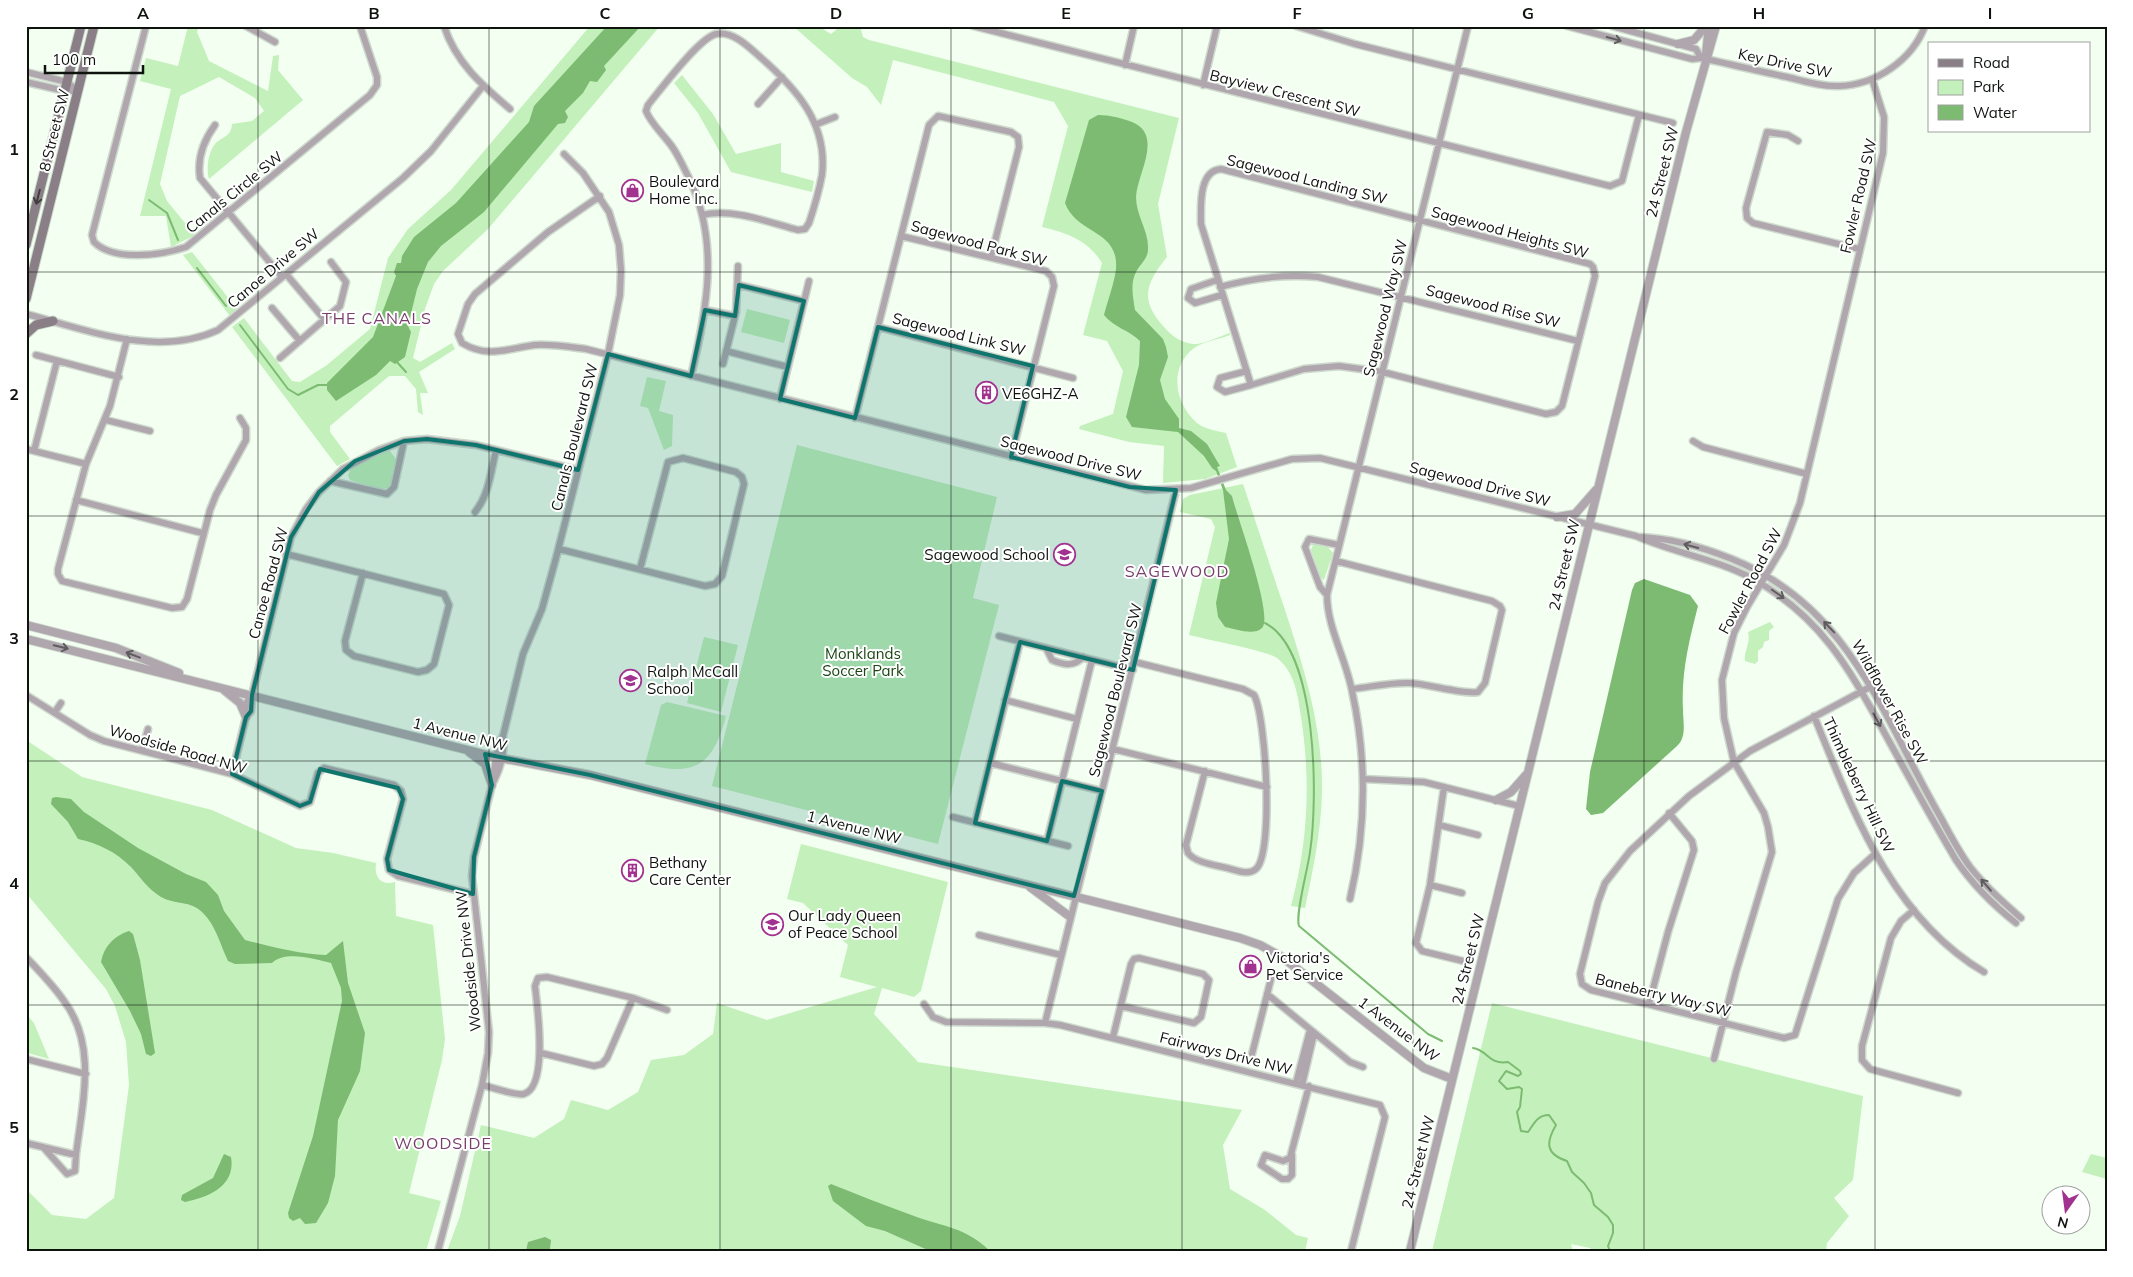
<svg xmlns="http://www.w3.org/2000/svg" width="2133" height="1277" font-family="Mulish,sans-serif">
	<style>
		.green { fill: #c3f0bb }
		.water { fill: #7cbb71 }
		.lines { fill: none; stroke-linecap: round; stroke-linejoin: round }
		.stream { stroke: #7cbb71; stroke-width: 2 }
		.minor-casing { stroke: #ced9cd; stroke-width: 9 }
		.tertiary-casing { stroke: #ced9cd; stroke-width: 10 }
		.secondary-casing { stroke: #ced9cd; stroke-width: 11 }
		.minor { stroke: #afa7ad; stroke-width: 6 }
		.tertiary { stroke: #afa7ad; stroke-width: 8 }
		.secondary { stroke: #8a7f87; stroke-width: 9 }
		.oneway { stroke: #5e5d5e }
		.oneway2 { stroke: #403e3e }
		.marked { fill: #0f766e; fill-opacity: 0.2; stroke: #0f766e; stroke-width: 4; stroke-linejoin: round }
		.grid { fill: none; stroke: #0e130e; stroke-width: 1; stroke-opacity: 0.55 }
		.labels { text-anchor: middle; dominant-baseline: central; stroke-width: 4; stroke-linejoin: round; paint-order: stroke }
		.street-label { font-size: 15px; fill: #0e130e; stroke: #fff }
		.poi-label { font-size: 15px; fill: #0e130e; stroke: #fff; text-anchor: start }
		.park-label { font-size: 15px; fill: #1a4513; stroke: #fff }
		.neighbourhood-label { font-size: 16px; letter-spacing: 1px; fill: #783f6c; stroke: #fff }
		.neatline { fill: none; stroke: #0e130e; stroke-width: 2 }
		.grid-label { font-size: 16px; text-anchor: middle; font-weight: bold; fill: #0e130e }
	</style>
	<rect width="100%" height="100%" fill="#f3fff1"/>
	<path class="green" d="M188 26H199L197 32 209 61 268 91 273 56 279 55 278 70 303 100 209 179C206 169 208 153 215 144 222 136 231 138 232 124L252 121 264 111 255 98 219 77 180 96 160 184 167 201 195 235 171 247 166 216H140L171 89 140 81 146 58 178 66Z
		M590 26H660L488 229 443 271 434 284 425 309 413 358 420 362 452 343 455 349 419 372 428 393H420L423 415 418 412 416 389 405 376H389L330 426V432L350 459 337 466 232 327 244 318 292 381 300 382 327 365 370 329 388 258 408 229 451 190Z
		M793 26H818L831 34 841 26H860L863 37 869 40 1179 118 1158 204 1167 257C1146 283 1139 300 1164 327 1171 335 1181 343 1193 344 1203 345 1220 336 1230 333V335C1220 339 1202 342 1194 348 1168 368 1175 404 1197 423 1204 429 1217 431 1226 433L1237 467 1205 479 1163 483 1164 446 1129 442 1079 429 1080 426 1113 414 1123 371 1107 341 1083 335 1102 263C1088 240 1067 233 1042 227L1068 126 1054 102 893 60 881 105 867 87 852 78Z
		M682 75 713 114 736 154 781 143V172L814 181 812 192 731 172 698 113 674 83Z
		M192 252 237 309 230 316 183 255Z
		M747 309 790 320 784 343 741 332Z
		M647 377 666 381 659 411 673 415 672 446 664 450 648 408 640 406Z
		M797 445 997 497 973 598 999 605 938 844 712 786Z
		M389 450 396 459 391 483 387 488 381 490 350 480 348 475 352 467Z
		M1243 484C1257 525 1270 566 1284 607 1304 668 1323 727 1322 792 1321 832 1313 870 1305 908L1291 906C1308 843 1311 781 1301 717 1298 696 1295 672 1277 658 1268 651 1204 639 1189 635L1215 527 1211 519 1180 512 1183 499 1190 495Z
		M1318 543 1327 546 1333 553 1324 580 1321 578 1311 550 1313 545Z
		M1770 622 1774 627 1769 631V640L1764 642 1763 647 1758 651V661L1755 664 1745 661C1744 650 1751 643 1748 632Z
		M704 637 738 645 721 712 687 703Z
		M667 702 726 716C713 766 695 777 645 764L661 705Z
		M26 740 82 777 212 810 296 848 333 853 376 863C374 876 380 886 395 882L396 916 433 925 445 1039 442 1060 409 1193 441 1201 426 1251H26V1189L52 1215 86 1219 114 1198 129 1085 126 1042 115 1006 106 989 26 893Z
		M801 844 948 882 921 991 914 997 882 988 874 1014 918 1062 1242 1110 1223 1145 1230 1189 1265 1210 1296 1235 1308 1238 1305 1251H447L460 1216 481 1125 534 1138 564 1119 571 1100 608 1110 638 1092 651 1060 684 1055 713 1034 717 1003 767 1020 877 987 840 977 848 945 803 903 787 899Z
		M1492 1003 1863 1096 1853 1180 1834 1198 1849 1216 1827 1243 1826 1251H1593L1590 1248 1571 1244 1573 1251H1432Z
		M26 1014 34 1023 49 1059 28 1053 29 1025 26 1021Z
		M2091 1154 2107 1158V1179L2082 1172Z"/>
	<path class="water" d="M607 26H641L604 66 606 70 597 82 590 81 583 93 565 111 568 117 565 123 558 124 484 212 441 246 428 262 417 289 408 326 411 332 405 357 395 364 390 361 376 375 336 401 327 390V383L373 337 396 276 394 272 397 263H401L402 256 414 237 456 203 529 122 534 106Z
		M1098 115C1110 115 1121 118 1132 122 1164 135 1137 174 1136 197 1136 216 1149 231 1148 249 1148 259 1140 264 1136 272 1130 284 1133 297 1135 310L1163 339 1166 347 1168 357 1160 380 1165 399 1179 419V428L1191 431 1207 444 1220 466 1217 467 1226 490 1232 496C1237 517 1274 616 1262 628 1254 636 1235 629 1225 627L1218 617 1216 603 1229 539 1223 490 1216 471 1212 468 1204 456 1178 432 1132 427 1126 417 1139 365 1140 341C1129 330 1113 327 1104 315 1108 300 1114 284 1116 269 1119 229 1077 235 1065 203L1089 120Z
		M1644 579 1690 595 1698 606C1689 641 1681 673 1683 710 1683 722 1687 737 1677 746L1603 813 1591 815 1586 809 1590 772 1632 590 1635 583Z
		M56 797 71 799 84 812 138 848 186 874 206 882 218 895 224 911 245 940C272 947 299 954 326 955L343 941 348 983 365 1033 360 1071 338 1120 335 1176 328 1203 316 1223 305 1224 300 1218 293 1221 289 1218 288 1213 313 1136 342 1001 341 988 331 963C315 959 285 950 272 963L235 964 228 961C220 944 216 926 203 913 191 900 175 905 161 897 148 889 141 878 131 867 116 852 98 843 78 839L68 822 51 804 52 798Z
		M129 931 133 934 140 960 155 1053 151 1056 146 1054 141 1034 130 1011 101 962C104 946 114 936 129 931Z
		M224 1154 231 1157C236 1186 209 1197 185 1202L181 1200 182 1195 213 1178Z
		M831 1184C859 1195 886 1206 914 1216 944 1227 965 1227 990 1251H930L885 1231 866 1226 833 1201 828 1186Z
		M545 1237 551 1240 550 1249 526 1251 528 1242Z"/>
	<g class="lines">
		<path class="stream" d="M149 200 167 213 178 240
			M197 268 226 306
			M240 325 288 389 298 395 318 385H327
			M396 361 406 372
			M1265 623C1318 650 1318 800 1310 852 1308 868 1295 915 1299 926L1428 1034 1442 1041
			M1473 1048C1488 1050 1488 1065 1508 1062L1520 1071 1521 1074 1518 1076 1506 1071 1499 1081 1507 1089 1519 1087 1522 1089 1520 1107 1517 1112 1521 1131 1528 1132C1534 1124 1537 1115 1549 1115L1556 1125C1546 1142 1545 1154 1567 1161L1572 1172 1584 1183 1591 1193 1594 1205 1608 1217 1613 1225V1233L1608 1246 1610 1251"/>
		<defs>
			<path id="minor" d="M146 26 92 235 94 242C114 262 162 255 186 247L370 95 377 85V77L360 26
				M246 26 275 42
				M444 26C456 63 482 85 510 109
				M973 26 1610 186 1622 181 1639 115
				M1296 26 1355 44 1673 123
				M1567 26 1692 59 1701 58C1730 64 1758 71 1787 77 1804 81 1822 87 1839 86 1876 85 1912 60 1925 26
				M1612 26 1696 49 1701 58
				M26 27 28 26
				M1125 65 1134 26
				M26 72 67 82 78 91
				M26 82 65 91H78
				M1203 85 1217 26
				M758 104 782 77
				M817 124 835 117
				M215 125C204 140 197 159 200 178L282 277
				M1798 141 1788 135 1767 132 1746 208 1747 218 1753 223 1859 249
				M1221 169 1590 264 1593 267 1595 276 1562 406 1556 412 1546 414 1383 372 1339 366 1304 369 1251 385 1201 224C1201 207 1198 171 1221 169Z
				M600 196 548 232 475 294 468 304 458 334 462 343C488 359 509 348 535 345 552 344 570 347 586 349L1146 490 1191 488 1292 459 1320 458 1636 536C1674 553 1717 559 1753 579 1824 618 1852 674 1889 741 1911 781 1933 821 1956 860 1973 885 1992 904 2016 923
				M901 236 1046 271 1052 277 1054 286 1011 457
				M286 274 325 320
				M1217 280 1191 289 1188 298 1195 303 1222 295
				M739 285 804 301
				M1220 287C1252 278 1285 274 1318 277L1578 341
				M272 308 300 341
				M705 310 735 316
				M26 314C87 330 158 358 218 330L403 178 431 151 483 86
				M878 327 1073 378
				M127 339 110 406 86 464 58 569V574L62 581 172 608 182 607 187 599 210 510 216 495 246 440V428L240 418
				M726 351 788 367
				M36 355 119 377
				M280 358 340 306 346 282 331 262
				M723 364 736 312 738 266
				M1247 371 1220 378 1217 387 1225 392 1251 385
				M691 376C707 310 720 242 689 178 684 168 679 157 673 148 665 136 651 124 646 111L648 105C660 90 699 38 716 34 732 30 749 47 759 56 796 88 828 123 822 175 819 191 814 208 809 223L805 229 798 230C768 222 733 208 702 215
				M780 399 809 281
				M855 418 929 125 938 116 1011 132 1018 137 1019 147 991 257
				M106 420 150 431
				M1693 441 1703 447 1807 474
				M26 449 86 464
				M34 451 57 361
				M330 481 387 494 394 487 404 441
				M76 500 202 533
				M475 512C489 495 491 471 496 450
				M1640 537C1671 538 1702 547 1732 559 1851 607 1882 716 1941 818 1950 835 1959 852 1970 867 1985 886 2003 902 2021 918
				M559 549 705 586 715 584 722 576 744 484 742 477 736 472 683 458 668 462 640 569
				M286 554 444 594 449 605 434 664 427 670 418 672 354 656 346 650 345 641 363 573
				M1336 561 1492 601 1500 606 1502 610 1485 683 1478 692C1465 695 1428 684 1410 683 1391 682 1371 687 1352 689
				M1327 595 1320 587 1305 547 1309 539 1339 545
				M999 636 1133 670
				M1046 648 1052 660C1064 665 1074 667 1083 657
				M1135 662 1243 689 1254 695C1266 716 1274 853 1256 869 1248 876 1236 870 1227 868 1215 865 1196 863 1188 853L1186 845 1205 771
				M1870 687 1750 751 1689 796 1630 851 1605 883 1598 902 1580 974 1582 984 1591 990 1784 1038 1795 1035 1838 899 1854 873 1875 854
				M26 695 90 735 104 741 232 774 300 806 310 802 318 773 324 768 394 785 401 791 403 799 387 859 389 870 398 876 473 894
				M1005 700 1077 719
				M55 712 61 703
				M1814 716C1853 811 1891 917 1984 972
				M246 717 251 711 252 695
				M1113 749 1267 787
				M142 751 148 729
				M990 763 1102 791
				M232 774 246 717 247 702 252 695 291 537 306 509 319 492 343 469 379 450 404 441 427 439 476 445 578 470
				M1364 779 1424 782 1519 806
				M494 781C501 767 505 752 503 736
				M1444 787 1430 885 1416 943 1422 951 1467 962
				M953 817 1068 846
				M975 823 1020 642
				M1439 825 1478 835
				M1047 841 1092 660
				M1430 885 1462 893
				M1350 899C1366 831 1367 759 1352 691 1346 659 1327 627 1327 595L1468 26
				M1914 910 1901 921 1891 938 1862 1046V1060L1870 1069 1958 1093
				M979 935 1061 955
				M26 957C39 971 53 985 64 1001 98 1046 82 1104 76 1155L26 1143
				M1267 994 1350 1062 1363 1067
				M633 998 667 1010
				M924 1004 933 1017 946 1022 1045 1023 1060 1025 1380 1105 1385 1117 1351 1251
				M1649 1004 1668 932 1694 850 1692 841 1669 813
				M1045 1023 1176 490
				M1113 1037 1131 964 1134 959 1139 958 1203 974 1209 980 1201 1017 1194 1023 1121 1006
				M1252 1054 1272 975
				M26 1059 86 1074
				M1714 1059 1736 972 1772 852 1768 827 1764 813 1734 762 1724 718 1722 680 1734 633 1747 607 1784 545 1800 503 1883 153 1884 117 1872 79
				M1296 1083 1310 1030
				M482 1085C491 1087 516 1096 524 1094 549 1086 537 1005 535 986L538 978 547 977 633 998 607 1058 602 1064 594 1066 541 1053
				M1302 1085 1314 1034
				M43 1147 67 1174 75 1171 76 1155
				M1292 1155V1175L1288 1179H1282L1261 1165 1265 1155 1283 1161 1290 1158 1309 1086
				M438 1251 482 1085 488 1053 489 1032 472 876 474 857 492 785 498 744 503 736 523 654 542 609 556 558 608 354 620 295 621 270 619 245 609 212 583 173 564 154"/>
			<path id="tertiary" d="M1678 44 1694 40 1706 26
				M1706 54 1709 26
				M1557 517 1575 514 1596 490
				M26 625 116 648 179 673
				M26 639 495 757 590 775 1240 938 1260 945 1282 957 1424 1068 1452 1079
				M224 690 240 703 246 717
				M469 752 485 764 492 785
				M1496 800 1511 792 1526 775
				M1030 887 1069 916
				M1410 1251 1686 132 1716 26"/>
			<path id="secondary" d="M26 245 81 26
				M26 299 94 26
				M26 334 36 325 53 321"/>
		</defs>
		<use href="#minor" class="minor-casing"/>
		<use href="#tertiary" class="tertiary-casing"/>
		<use href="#secondary" class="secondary-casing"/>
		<use href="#minor" class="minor"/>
		<use href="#tertiary" class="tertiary"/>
		<use href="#secondary" class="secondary"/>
	</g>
	<defs><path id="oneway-shaft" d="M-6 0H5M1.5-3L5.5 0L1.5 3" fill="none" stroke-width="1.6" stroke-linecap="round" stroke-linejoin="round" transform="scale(1.25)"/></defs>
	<g class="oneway">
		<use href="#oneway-shaft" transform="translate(1614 39) rotate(15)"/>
		<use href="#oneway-shaft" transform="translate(1691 546) rotate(-165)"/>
		<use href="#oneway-shaft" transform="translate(1778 594) rotate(35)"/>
		<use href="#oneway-shaft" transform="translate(1829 627) rotate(-134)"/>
		<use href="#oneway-shaft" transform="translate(61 647) rotate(14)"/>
		<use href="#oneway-shaft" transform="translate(133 655) rotate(-159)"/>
		<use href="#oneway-shaft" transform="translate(1877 720) rotate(61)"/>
		<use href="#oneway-shaft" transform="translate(1986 885) rotate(-131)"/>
	</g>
	<use class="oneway2" href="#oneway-shaft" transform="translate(38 197) rotate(104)"/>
	<path class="marked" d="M739 285 804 301 780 399 855 418 878 327 1033 366 1011 457 1130 487 1176 490 1133 670 1020 642 1005 700 975 823 1047 841 1062 781 1102 791 1074 896 590 775 485 754 492 785 474 857 473 894 389 870 387 859 403 799 398 788 320 769 310 802 300 806 232 774 246 717 251 711 252 695 291 537 319 492 355 461 404 441 427 439 476 445 578 470 608 354 691 376 705 310 735 316Z"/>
	<path class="grid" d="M258 26V1251M489 26V1251M720 26V1251M951 26V1251M1182 26V1251M1413 26V1251M1644 26V1251M1875 26V1251M26 272H2107M26 516H2107M26 761H2107M26 1005H2107"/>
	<defs>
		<symbol id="shop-ring" viewBox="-11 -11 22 22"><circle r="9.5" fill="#fff" stroke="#a2328f" stroke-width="1.5"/><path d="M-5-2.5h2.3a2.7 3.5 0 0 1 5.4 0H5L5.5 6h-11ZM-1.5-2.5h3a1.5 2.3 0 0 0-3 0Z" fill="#a2328f"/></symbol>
		<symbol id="building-ring" viewBox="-11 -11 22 22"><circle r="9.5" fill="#fff" stroke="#a2328f" stroke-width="1.5"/><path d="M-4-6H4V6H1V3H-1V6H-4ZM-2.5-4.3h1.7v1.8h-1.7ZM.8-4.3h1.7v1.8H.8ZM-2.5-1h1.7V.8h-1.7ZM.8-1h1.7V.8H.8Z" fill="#a2328f"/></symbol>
		<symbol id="school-ring" viewBox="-11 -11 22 22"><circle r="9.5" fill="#fff" stroke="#a2328f" stroke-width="1.5"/><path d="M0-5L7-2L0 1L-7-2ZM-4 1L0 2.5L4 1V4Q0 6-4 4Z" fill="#a2328f"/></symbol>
	</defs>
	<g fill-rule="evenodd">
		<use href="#shop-ring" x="620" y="178" width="25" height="25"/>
		<use href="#building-ring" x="974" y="380" width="25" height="25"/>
		<use href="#school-ring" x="1052" y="542" width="25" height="25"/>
		<use href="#school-ring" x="618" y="668" width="25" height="25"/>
		<use href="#building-ring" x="620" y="858" width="25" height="25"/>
		<use href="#school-ring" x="760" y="912" width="25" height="25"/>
		<use href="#shop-ring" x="1238" y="954" width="25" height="25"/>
	</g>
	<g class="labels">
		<g class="street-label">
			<text transform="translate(1785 63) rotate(12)">Key Drive SW</text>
			<text transform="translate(1285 93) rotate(14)">Bayview Crescent SW</text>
			<text transform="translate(54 130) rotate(-76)">8 Street SW</text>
			<text transform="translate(1662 172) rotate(-76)">24 Street SW</text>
			<text transform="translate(1307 179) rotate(14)">Sagewood Landing SW</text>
			<text transform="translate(234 192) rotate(-39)">Canals Circle SW</text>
			<text transform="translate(1858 196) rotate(-77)">Fowler Road SW</text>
			<text transform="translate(1510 232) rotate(15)">Sagewood Heights SW</text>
			<text transform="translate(979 243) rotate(15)">Sagewood Park SW</text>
			<text transform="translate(273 268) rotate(-40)">Canoe Drive SW</text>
			<text transform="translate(1493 306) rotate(14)">Sagewood Rise SW</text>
			<text transform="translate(1385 308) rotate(-76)">Sagewood Way SW</text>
			<text transform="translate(959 334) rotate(14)">Sagewood Link SW</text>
			<text transform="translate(574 437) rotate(-76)">Canals Boulevard SW</text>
			<text transform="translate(1071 458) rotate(14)">Sagewood Drive SW</text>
			<text transform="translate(1480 484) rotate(14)">Sagewood Drive SW</text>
			<text transform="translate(1564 565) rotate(-77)">24 Street SW</text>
			<text transform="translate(1750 581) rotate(-62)">Fowler Road SW</text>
			<text transform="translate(268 583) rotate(-75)">Canoe Road SW</text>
			<text transform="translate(1115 690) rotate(-76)">Sagewood Boulevard SW</text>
			<text transform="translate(1890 702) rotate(61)">Wildflower Rise SW</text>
			<text transform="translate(460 734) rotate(14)">1 Avenue NW</text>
			<text transform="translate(178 749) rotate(16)">Woodside Road NW</text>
			<text transform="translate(1859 785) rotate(65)">Thimbleberry Hill SW</text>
			<text transform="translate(854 827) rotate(14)">1 Avenue NW</text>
			<text transform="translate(1468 959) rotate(-76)">24 Street SW</text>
			<text transform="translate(468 961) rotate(-96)">Woodside Drive NW</text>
			<text transform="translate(1663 995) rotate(14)">Baneberry Way SW</text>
			<text transform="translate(1399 1029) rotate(37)">1 Avenue NW</text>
			<text transform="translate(1226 1053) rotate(14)">Fairways Drive NW</text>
			<text transform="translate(1418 1162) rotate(-76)">24 Street NW</text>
		</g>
		<g class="poi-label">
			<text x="649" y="181">Boulevard<tspan x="649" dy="17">Home Inc.</tspan></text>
			<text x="1002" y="393">VE6GHZ-A</text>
			<text x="1049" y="554" text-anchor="end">Sagewood School</text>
			<text x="647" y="671">Ralph McCall<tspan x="647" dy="17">School</tspan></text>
			<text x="649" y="862">Bethany<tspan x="649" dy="17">Care Center</tspan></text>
			<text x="788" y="915">Our Lady Queen<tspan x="788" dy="17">of Peace School</tspan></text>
			<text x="1266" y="957">Victoria's<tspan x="1266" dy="17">Pet Service</tspan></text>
		</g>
		<g class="park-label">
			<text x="863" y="653">Monklands<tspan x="863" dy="17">Soccer Park</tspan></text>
		</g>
		<g class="neighbourhood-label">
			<text x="377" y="318">THE CANALS</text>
			<text x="1177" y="571">SAGEWOOD</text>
			<text x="443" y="1143">WOODSIDE</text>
		</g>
	</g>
	<rect width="2133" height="1277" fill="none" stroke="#ffffff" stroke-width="55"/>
	<rect x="1928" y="42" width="162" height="90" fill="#ffffff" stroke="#9fa19f"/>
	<rect x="1938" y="59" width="25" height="8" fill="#8a7f87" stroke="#9fa19f"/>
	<text x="1973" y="68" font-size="15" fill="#0e130e">Road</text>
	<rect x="1938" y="80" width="25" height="15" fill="#c3f0bb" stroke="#9fa19f"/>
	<text x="1973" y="92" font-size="15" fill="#0e130e">Park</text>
	<rect x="1938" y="105" width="25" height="15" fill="#7cbb71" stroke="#9fa19f"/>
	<text x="1973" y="118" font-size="15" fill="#0e130e">Water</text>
	<g transform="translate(2066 1210) rotate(194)"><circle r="24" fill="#ffffff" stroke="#9fa19f"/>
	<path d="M0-4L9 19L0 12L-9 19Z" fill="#a2328f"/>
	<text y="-8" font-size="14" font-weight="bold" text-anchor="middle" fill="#0e130e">N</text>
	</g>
	<path d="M45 65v8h98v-8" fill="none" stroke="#0e130e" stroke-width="2.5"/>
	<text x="52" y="65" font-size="15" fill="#0e130e" stroke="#ffffff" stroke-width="4" paint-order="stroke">100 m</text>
	<rect x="28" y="28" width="2078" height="1222" class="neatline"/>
	<g class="grid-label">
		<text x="143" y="19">A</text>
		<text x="374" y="19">B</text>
		<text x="605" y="19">C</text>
		<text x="836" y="19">D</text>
		<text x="1066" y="19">E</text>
		<text x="1297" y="19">F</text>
		<text x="1528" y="19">G</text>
		<text x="1759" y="19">H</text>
		<text x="1990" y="19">I</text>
		<text x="14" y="155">1</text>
		<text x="14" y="400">2</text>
		<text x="14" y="644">3</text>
		<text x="14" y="889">4</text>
		<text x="14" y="1133">5</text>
	</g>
</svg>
